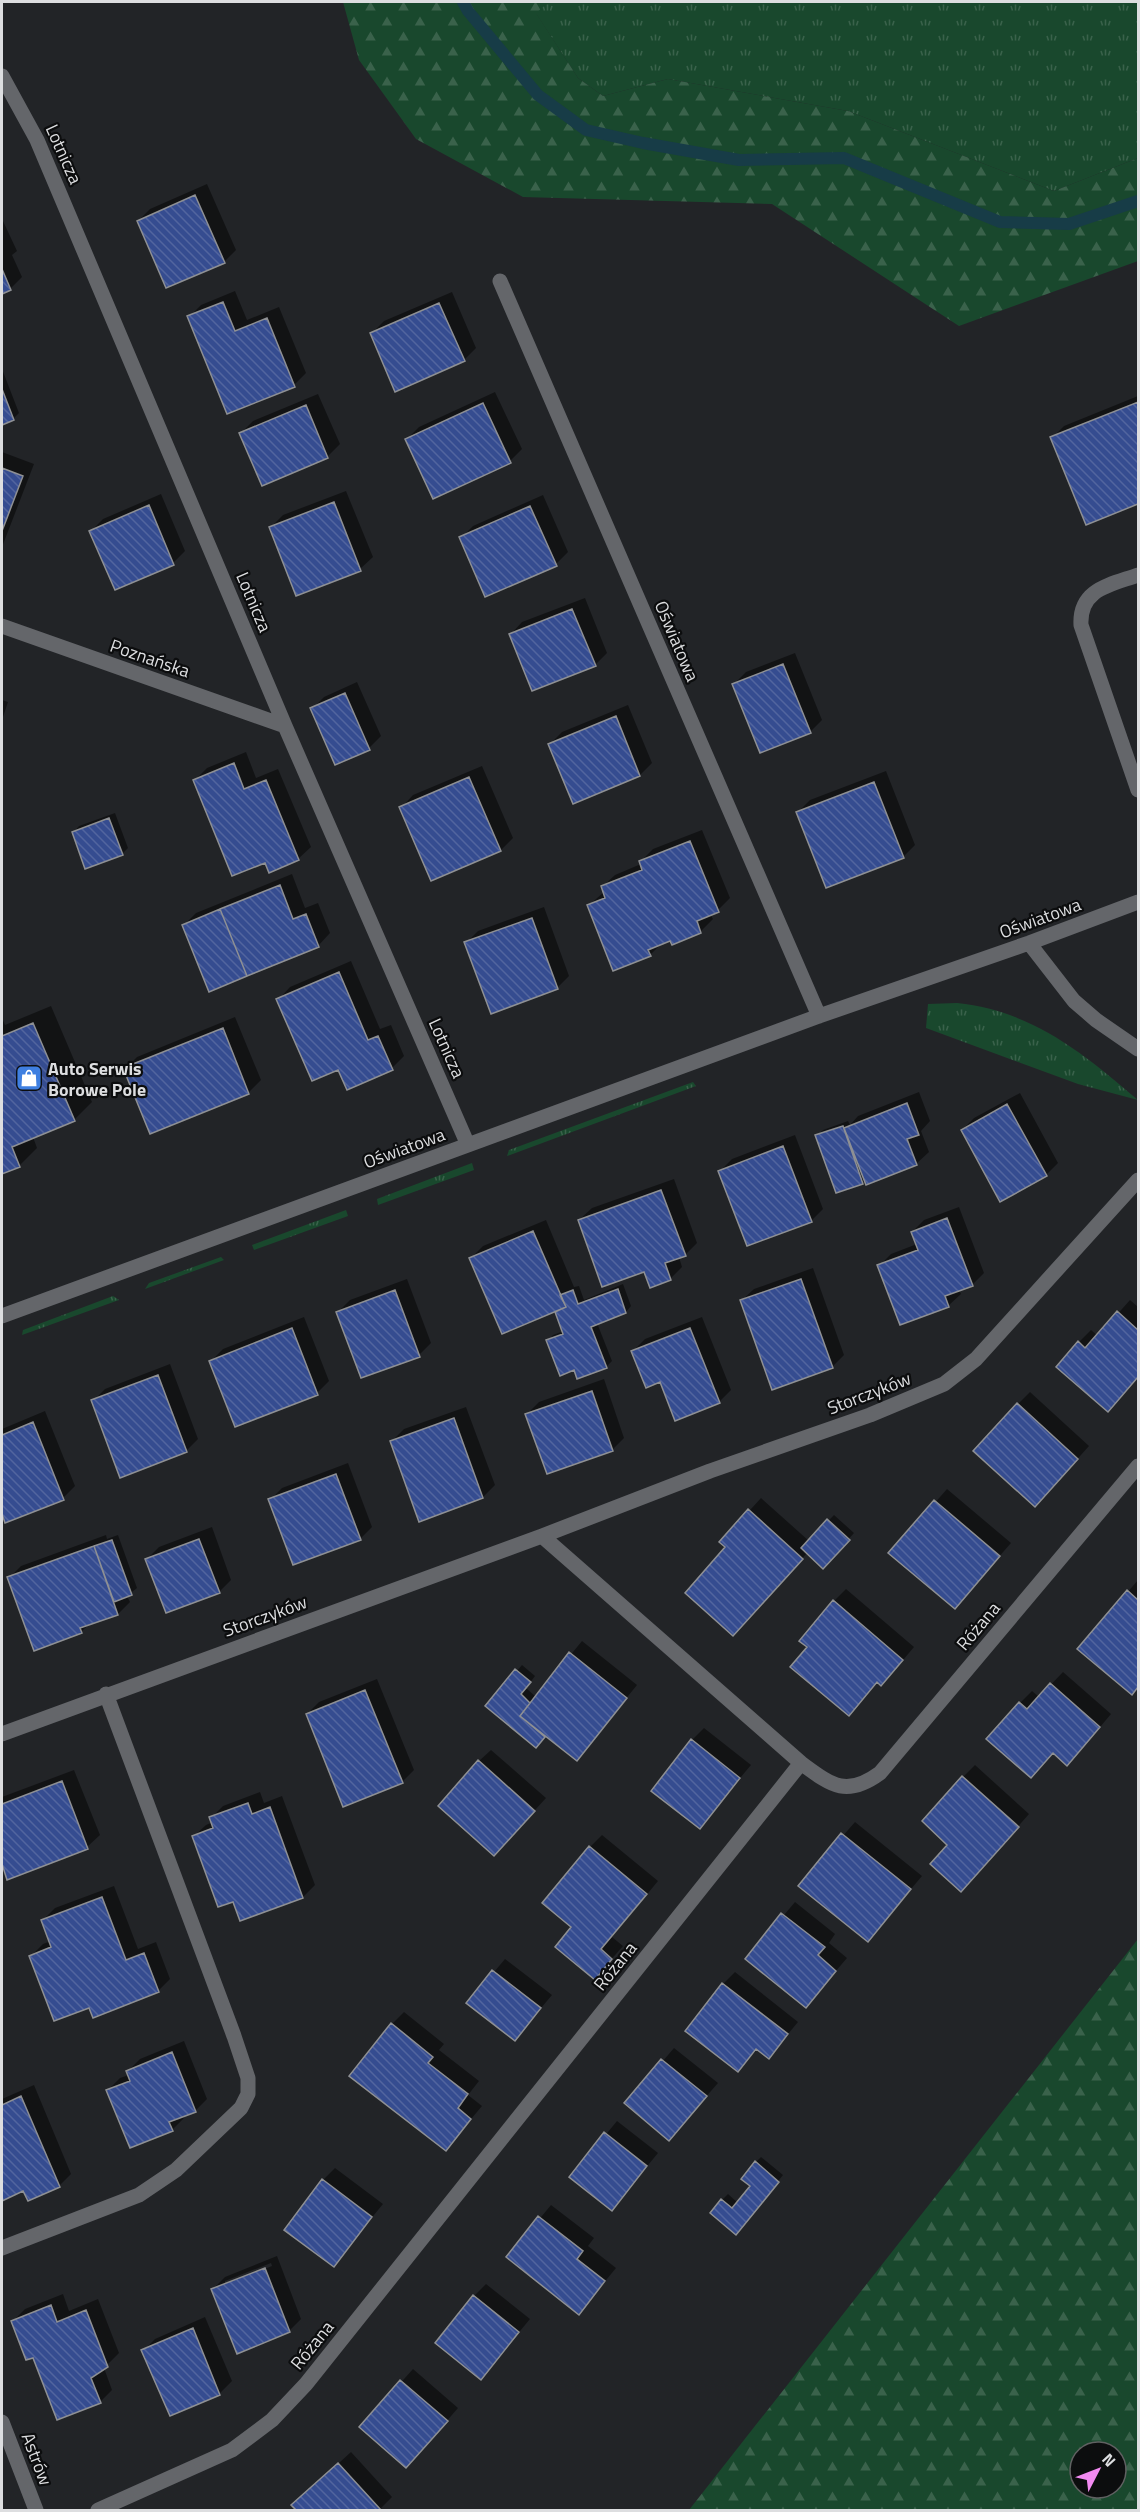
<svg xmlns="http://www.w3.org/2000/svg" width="1140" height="2512" font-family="'Titillium Web',sans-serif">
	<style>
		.grass { fill: url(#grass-tufts) }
		.forest { fill: url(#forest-firs); fill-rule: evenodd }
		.shadow { fill: #0007; fill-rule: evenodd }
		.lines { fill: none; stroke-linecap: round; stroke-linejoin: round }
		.stream { stroke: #173c47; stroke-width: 12 }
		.building { fill: url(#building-back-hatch); stroke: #8e9094; stroke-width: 1.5 }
		.minor { stroke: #64666a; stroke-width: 15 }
		.labels { text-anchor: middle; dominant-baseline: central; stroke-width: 4.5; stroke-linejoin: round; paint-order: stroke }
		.street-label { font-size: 18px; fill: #dddee0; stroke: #0c0d0e }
		.poi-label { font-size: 18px; font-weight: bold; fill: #dddee0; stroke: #0c0d0e; text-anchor: start }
	</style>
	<defs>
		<pattern id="grass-tufts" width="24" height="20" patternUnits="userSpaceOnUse" patternTransform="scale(1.5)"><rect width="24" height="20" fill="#19482d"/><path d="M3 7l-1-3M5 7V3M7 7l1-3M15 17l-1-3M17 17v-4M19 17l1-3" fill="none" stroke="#3a624b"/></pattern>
		<pattern id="forest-firs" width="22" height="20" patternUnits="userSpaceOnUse" patternTransform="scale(1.5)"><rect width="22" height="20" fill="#19482d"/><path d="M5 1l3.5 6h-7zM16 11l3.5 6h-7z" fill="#3a624b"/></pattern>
		<pattern id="building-back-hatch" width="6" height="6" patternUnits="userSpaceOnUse" patternTransform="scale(1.5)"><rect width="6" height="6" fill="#354c90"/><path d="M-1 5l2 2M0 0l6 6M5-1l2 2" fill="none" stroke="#52659f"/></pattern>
	</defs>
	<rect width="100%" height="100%" fill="#222427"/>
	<path class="grass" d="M549 2H1138V158L1054 191 848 111 668 79 603 96 578 78 535 12Z
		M957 1003C1032 1011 1082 1052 1138 1100L1078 1084 926 1028 928 1004Z
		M693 1082 696 1086 507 1156 509 1150Z
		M472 1163 474 1170 378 1205 377 1199Z
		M346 1210 348 1216 254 1250 252 1245Z
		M221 1257 224 1260 145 1289 149 1283Z
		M113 1296 119 1300 22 1335 23 1330Z"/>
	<path class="forest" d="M343 2H549L536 13 578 78 603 96 668 79 848 111 1054 191 1138 158V261L959 326 772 204 523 197 416 139 359 60Z
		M1138 1939V2510H689ZM1080 2452H1116V2488H1080Z"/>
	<path class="shadow" d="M207 184 236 250 224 262 138 221 150 209Z
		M3 221 17 251 12 255 22 277 10 289 2 292V222Z
		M235 291 247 320 279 307 306 373 294 385 189 317 201 305Z
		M452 292 476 348 464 360 372 333 384 321Z
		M2 369 19 413 13 419 2 423Z
		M495 392 522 449 510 461 407 439 419 427Z
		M318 394 340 444 327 457 263 484 241 433 253 421Z
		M1138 396V502L1087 523 1052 438 1064 426Z
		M2 452 34 464 2 547Z
		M346 491 373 557 360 569 297 594 271 527 283 515Z
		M161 494 185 551 173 563 91 531 103 519Z
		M543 495 568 552 556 564 461 538 473 526Z
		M585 598 607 653 595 665 510 635 522 622Z
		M795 653 822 720 810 732 734 684 746 672Z
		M357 682 381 736 369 748 312 709 324 697Z
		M2 700 8 702 2 720Z
		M628 705 652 763 640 775 550 744 562 732Z
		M246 752 256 778 278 769 311 847 298 859 266 861 195 780 207 768Z
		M482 766 513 838 501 850 401 808 413 795Z
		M886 771 915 845 903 857 798 812 810 800Z
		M115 813 128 848 122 854 74 832 79 826Z
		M702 830 730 898 718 910 710 914 713 919 701 931 673 943 671 939 662 943 650 955 588 906 604 892 602 887 615 875 641 864V861L653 849Z
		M292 874 305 908 318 903 330 933 318 946 184 925 196 913Z
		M544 907 569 976 557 988 466 943 478 931Z
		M351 961 380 1029 391 1025 404 1056 392 1068H338L278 1000 290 987Z
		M51 1006 92 1102 74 1120 33 1137 37 1148 20 1165 2 1173V1018L5 1025Z
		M235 1017 261 1080 249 1092 151 1132 125 1069 137 1057Z
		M919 1092 930 1121 921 1131 929 1152 916 1164 866 1179 862 1183 817 1136 823 1130 848 1121 850 1125 858 1116Z
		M1020 1093 1058 1163 1046 1175 962 1130 974 1118Z
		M795 1135 823 1209 811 1221 720 1171 732 1159Z
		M674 1179 697 1243 685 1255 679 1257 682 1267 670 1279 645 1270 579 1220 592 1208Z
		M959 1207 984 1273 972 1285 959 1289 961 1294 948 1306 879 1266 891 1254 917 1244 912 1232 924 1220Z
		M546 1220 574 1287 579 1286 584 1300 623 1284 631 1306 626 1312 597 1323 612 1361 606 1367 575 1368 548 1341 553 1335 564 1331 555 1310 471 1258 483 1246Z
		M813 1268 844 1355 832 1367 741 1301 754 1289Z
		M407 1279 431 1343 419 1355 338 1312 350 1300Z
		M1130 1300 1138 1307V1376L1120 1398 1079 1342 1091 1330 1098 1336Z
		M304 1317 329 1381 317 1393 211 1361 223 1349Z
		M702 1317 731 1390 719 1402 660 1380 633 1351 645 1339Z
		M170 1364 198 1439 186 1451 93 1401 105 1389Z
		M604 1379 624 1438 612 1450 527 1414 539 1402Z
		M1030 1392 1089 1446 1047 1493 1018 1404Z
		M466 1407 495 1485 483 1497 392 1441 404 1429Z
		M45 1411 75 1486 63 1498 6 1521 2 1510V1429Z
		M348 1463 372 1527 360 1539 270 1500 282 1488Z
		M947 1489 1011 1543 955 1607 891 1553Z
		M761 1498 809 1541 834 1515 854 1533 829 1561 808 1552 733 1634 727 1547 721 1542Z
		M212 1527 231 1580 219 1592 147 1559 159 1547Z
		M106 1535 107 1539 118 1535 137 1588 127 1596 130 1602 118 1614 90 1623 81 1632 9 1578 21 1566Z
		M1138 1580V1686L1132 1693 1079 1649Z
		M846 1589 914 1647 893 1672 881 1684 878 1681 849 1714 809 1647 834 1601Z
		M582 1641 637 1685 577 1759 546 1735 541 1741 487 1706 522 1665 535 1676 526 1688 536 1697Z
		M1063 1672 1111 1714 1079 1752H1053L1020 1703 1032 1691 1039 1697Z
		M377 1679 414 1770 402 1782 307 1714 319 1702Z
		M704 1728 751 1765 699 1827 692 1740Z
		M491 1750 546 1798 506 1842 479 1761Z
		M975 1765 1029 1814 973 1878 949 1844 963 1777Z
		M74 1770 100 1835 87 1847 8 1878 2 1860V1797Z
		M260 1792 264 1803 282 1796 315 1885 303 1897 241 1920 234 1900 193 1837 206 1825 213 1822 211 1818 223 1806Z
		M855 1822 922 1876 868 1940 800 1885Z
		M602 1835 658 1881 612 1937 623 1946 595 1978 573 1927 590 1847Z
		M114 1886 138 1949 156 1942 170 1979 158 1991 90 2006 31 1956 43 1944 51 1941 43 1920 55 1908Z
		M795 1902 835 1934 829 1943 847 1958 806 2006 747 1959Z
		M505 1959 552 1995 515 2039 468 2003Z
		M735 1972 798 2022 769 2057 758 2049 738 2070 723 1984Z
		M404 2012 444 2044 439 2050 479 2081 468 2095 482 2106 446 2149 392 2024Z
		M184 2041 207 2099 195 2111 183 2115 184 2118 172 2130 108 2090 120 2078 129 2075 128 2071 140 2059Z
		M674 2048 718 2083 669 2139 627 2103Z
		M34 2085 71 2174 59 2186 24 2190 2 2199V2099Z
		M617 2121 658 2153 612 2209 571 2177Z
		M761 2157 783 2175 741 2228 722 2200 728 2194 738 2203 752 2186 756 2162Z
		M335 2168 383 2204 333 2265 323 2180Z
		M551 2205 594 2238 588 2246 616 2268 579 2313 508 2257Z
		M277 2256 301 2319 289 2331 213 2289 225 2277ZM271 2263 272 2266 225 2285V2281Z
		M486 2284 530 2319 481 2378 474 2296Z
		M63 2294 69 2311 98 2299 119 2353 104 2368 112 2390 100 2402 13 2321 25 2309Z
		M205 2317 232 2381 220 2393 170 2415 143 2351 155 2339Z
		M413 2369 458 2408 418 2454 361 2427Z
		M351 2452 392 2497 379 2510H298L293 2505Z"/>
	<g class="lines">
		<path class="stream" d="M463 2 468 11 538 95 586 130 643 143 739 160 844 158 1000 222 1069 224 1138 201"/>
	</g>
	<path class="building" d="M195 195 225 263 166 288 137 221Z
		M2 269 11 290 2 294Z
		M223 302 235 331 267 318 295 387 227 414 187 316Z
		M439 303 465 361 395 392 370 333Z
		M2 389 14 420 2 425Z
		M1138 402V504L1086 525 1050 437Z
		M483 403 511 463 433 499 405 439Z
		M306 405 328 458 262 486 239 433Z
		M2 468 23 476 2 531Z
		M334 502 361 571 296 596 269 527Z
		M149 505 174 565 115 590 89 531Z
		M530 506 557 566 485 597 459 537Z
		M572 609 596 666 532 691 509 634Z
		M783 664 811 733 760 753 732 684Z
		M345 693 370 750 335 765 310 708Z
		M616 716 640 776 573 804 548 744Z
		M234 763 244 789 266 780 299 860 269 873 265 863 232 876 193 780Z
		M469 777 501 851 431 881 399 807Z
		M874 782 904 858 826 888 796 812Z
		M109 818 123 855 85 869 72 832Z
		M690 841 719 912 697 921 701 933 672 945 670 941 648 950 651 956 613 971 587 905 605 898 601 886 642 870 639 861Z
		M280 885 293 919 306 914 319 947 247 976 220 909Z
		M220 909 247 976 209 992 182 925Z
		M532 918 558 989 491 1014 464 942Z
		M339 972 368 1040 378 1036 393 1070 347 1090 338 1070 312 1081 276 999Z
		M33 1023 75 1121 12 1147 20 1167 2 1174V1036Z
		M223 1028 249 1094 150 1134 123 1068Z
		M907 1103 919 1135 907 1139 917 1165 866 1185 844 1128Z
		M1007 1104 1047 1176 1000 1202 961 1130Z
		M843 1126 863 1184 836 1193 815 1135Z
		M783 1146 812 1222 747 1246 718 1171Z
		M661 1190 686 1256 665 1263 671 1280 650 1288 644 1272 602 1287 578 1220Z
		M947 1218 973 1286 945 1296 949 1307 900 1325 877 1265 918 1250 911 1232Z
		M533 1231 566 1307 502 1334 469 1258Z
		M801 1279 833 1368 772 1390 740 1300Z
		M618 1289 626 1313 591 1327 607 1368 577 1379 574 1370 560 1376 546 1340 563 1334 555 1312 566 1307 560 1295 573 1290 578 1304Z
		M395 1290 420 1357 361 1378 336 1312Z
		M1117 1311 1138 1330V1377L1108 1412 1056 1367 1078 1341 1085 1348Z
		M292 1328 318 1395 235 1427 209 1361Z
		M690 1328 720 1403 675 1421 660 1382 646 1388 631 1351Z
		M158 1375 187 1452 120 1478 91 1400Z
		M592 1391 613 1451 547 1474 525 1414Z
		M1017 1403 1078 1459 1035 1507 973 1451Z
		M454 1418 483 1498 419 1522 390 1441Z
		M33 1422 64 1500 5 1523 2 1514V1435Z
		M336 1474 361 1540 293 1565 268 1499Z
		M934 1500 1000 1556 955 1609 888 1553Z
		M748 1509 803 1559 733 1636 685 1593 725 1547 719 1542Z
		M827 1519 850 1540 823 1569 801 1548Z
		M199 1539 220 1593 166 1613 145 1559Z
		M112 1540 132 1595 114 1602 94 1546Z
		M94 1546 118 1615 80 1628 82 1633 34 1651 7 1577Z
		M1127 1590 1138 1600V1687L1132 1695 1077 1649Z
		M833 1600 903 1660 881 1686 877 1682 849 1716 790 1667 807 1647 799 1641Z
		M569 1652 627 1698 577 1761 520 1716Z
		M515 1669 531 1682 521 1694 530 1703 520 1716 545 1737 536 1748 485 1706Z
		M1050 1683 1100 1727 1067 1766 1053 1753 1031 1778 986 1739 1019 1702 1027 1709Z
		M365 1690 403 1783 343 1807 306 1714Z
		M691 1739 740 1778 700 1829 651 1791Z
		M478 1760 535 1811 494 1856 438 1806Z
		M962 1776 1019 1827 961 1892 930 1864 947 1845 922 1821Z
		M62 1781 88 1849 7 1880 2 1864V1804Z
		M248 1803 252 1814 270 1807 303 1898 240 1921 233 1902 218 1907 192 1836 213 1828 209 1817Z
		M841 1833 911 1889 868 1942 798 1886Z
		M589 1846 647 1894 601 1949 612 1959 595 1980 555 1947 571 1927 542 1903Z
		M102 1897 126 1960 144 1953 159 1992 93 2018 89 2008 54 2021 29 1956 51 1947 41 1920Z
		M781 1913 825 1947 818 1955 836 1971 806 2008 745 1959Z
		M492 1970 541 2008 515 2041 466 2003Z
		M722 1983 788 2034 769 2059 756 2049 738 2072 685 2031Z
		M391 2023 433 2057 428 2063 468 2094 458 2108 471 2119 446 2151 349 2076Z
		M172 2052 196 2112 169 2122 173 2131 130 2148 106 2090 130 2081 126 2071Z
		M661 2059 707 2096 669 2141 624 2103Z
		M21 2096 60 2187 28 2201 23 2191 2 2201V2105Z
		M604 2132 647 2166 612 2211 569 2177Z
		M755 2161 779 2182 736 2235 710 2213 721 2199 732 2208 750 2186 741 2179Z
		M322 2179 372 2217 334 2267 284 2230Z
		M538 2216 583 2251 577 2259 605 2281 579 2315 506 2257Z
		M265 2268 290 2332 237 2354 211 2289Z
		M473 2295 519 2332 481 2380 435 2343Z
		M51 2305 57 2322 86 2310 108 2367 91 2378 101 2403 57 2420 33 2358 26 2360 11 2321Z
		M193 2328 220 2395 170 2416 141 2350Z
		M400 2380 448 2421 406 2468 359 2427Z
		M338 2463 381 2510H296L291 2505Z"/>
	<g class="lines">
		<path class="minor" d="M2 76 37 140 285 726 468 1145
			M500 281 819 1016
			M1138 575C1110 585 1079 589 1081 625L1138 790
			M2 626 285 726
			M1029 943 1074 1001 1096 1020 1138 1049
			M2 1316 819 1016 1029 943 1138 902
			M542 1536 801 1763
			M2 1734 542 1536 710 1471 870 1415 944 1384 976 1359 1138 1180
			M2 2248 139 2195 176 2170 241 2108 248 2094V2078L234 2036 106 1694
			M2 2422 36 2510
			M98 2510 232 2450 272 2420 306 2384 801 1763C831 1785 846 1798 880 1773L1138 1466"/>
	</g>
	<defs>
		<symbol id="shop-square" viewBox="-11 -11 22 22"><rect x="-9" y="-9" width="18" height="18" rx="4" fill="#3f7fe0" stroke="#0c0d0e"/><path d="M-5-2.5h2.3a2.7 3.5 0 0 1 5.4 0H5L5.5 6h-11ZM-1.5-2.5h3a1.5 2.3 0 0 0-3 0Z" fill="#fff"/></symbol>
	</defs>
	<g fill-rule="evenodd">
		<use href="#shop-square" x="14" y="1063" width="30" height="30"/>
	</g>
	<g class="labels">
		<g class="street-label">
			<text transform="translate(64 154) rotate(66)">Lotnicza</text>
			<text transform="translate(254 602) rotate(67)">Lotnicza</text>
			<text transform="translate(677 641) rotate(67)">Oświatowa</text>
			<text transform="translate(150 658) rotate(19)">Poznańska</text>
			<text transform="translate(1040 918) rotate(-20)">Oświatowa</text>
			<text transform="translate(447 1048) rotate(66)">Lotnicza</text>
			<text transform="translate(404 1148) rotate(-20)">Oświatowa</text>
			<text transform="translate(869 1393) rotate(-21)">Storczyków</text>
			<text transform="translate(265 1616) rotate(-20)">Storczyków</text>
			<text transform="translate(978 1626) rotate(-50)">Różana</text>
			<text transform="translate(615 1966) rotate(-51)">Różana</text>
			<text transform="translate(312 2345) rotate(-51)">Różana</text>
			<text transform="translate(37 2459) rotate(69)">Astrów</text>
		</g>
		<g class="poi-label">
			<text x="48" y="1068">Auto Serwis<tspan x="48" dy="21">Borowe Pole</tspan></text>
		</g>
	</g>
	<rect width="1140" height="2512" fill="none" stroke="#dddee0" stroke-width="6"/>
	<g transform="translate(1098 2470) rotate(48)"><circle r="28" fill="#0c0d0e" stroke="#606162" stroke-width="1.5"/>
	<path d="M0-4.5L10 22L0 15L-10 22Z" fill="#f38af2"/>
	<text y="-9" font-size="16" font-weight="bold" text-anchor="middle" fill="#dddee0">N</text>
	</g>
</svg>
